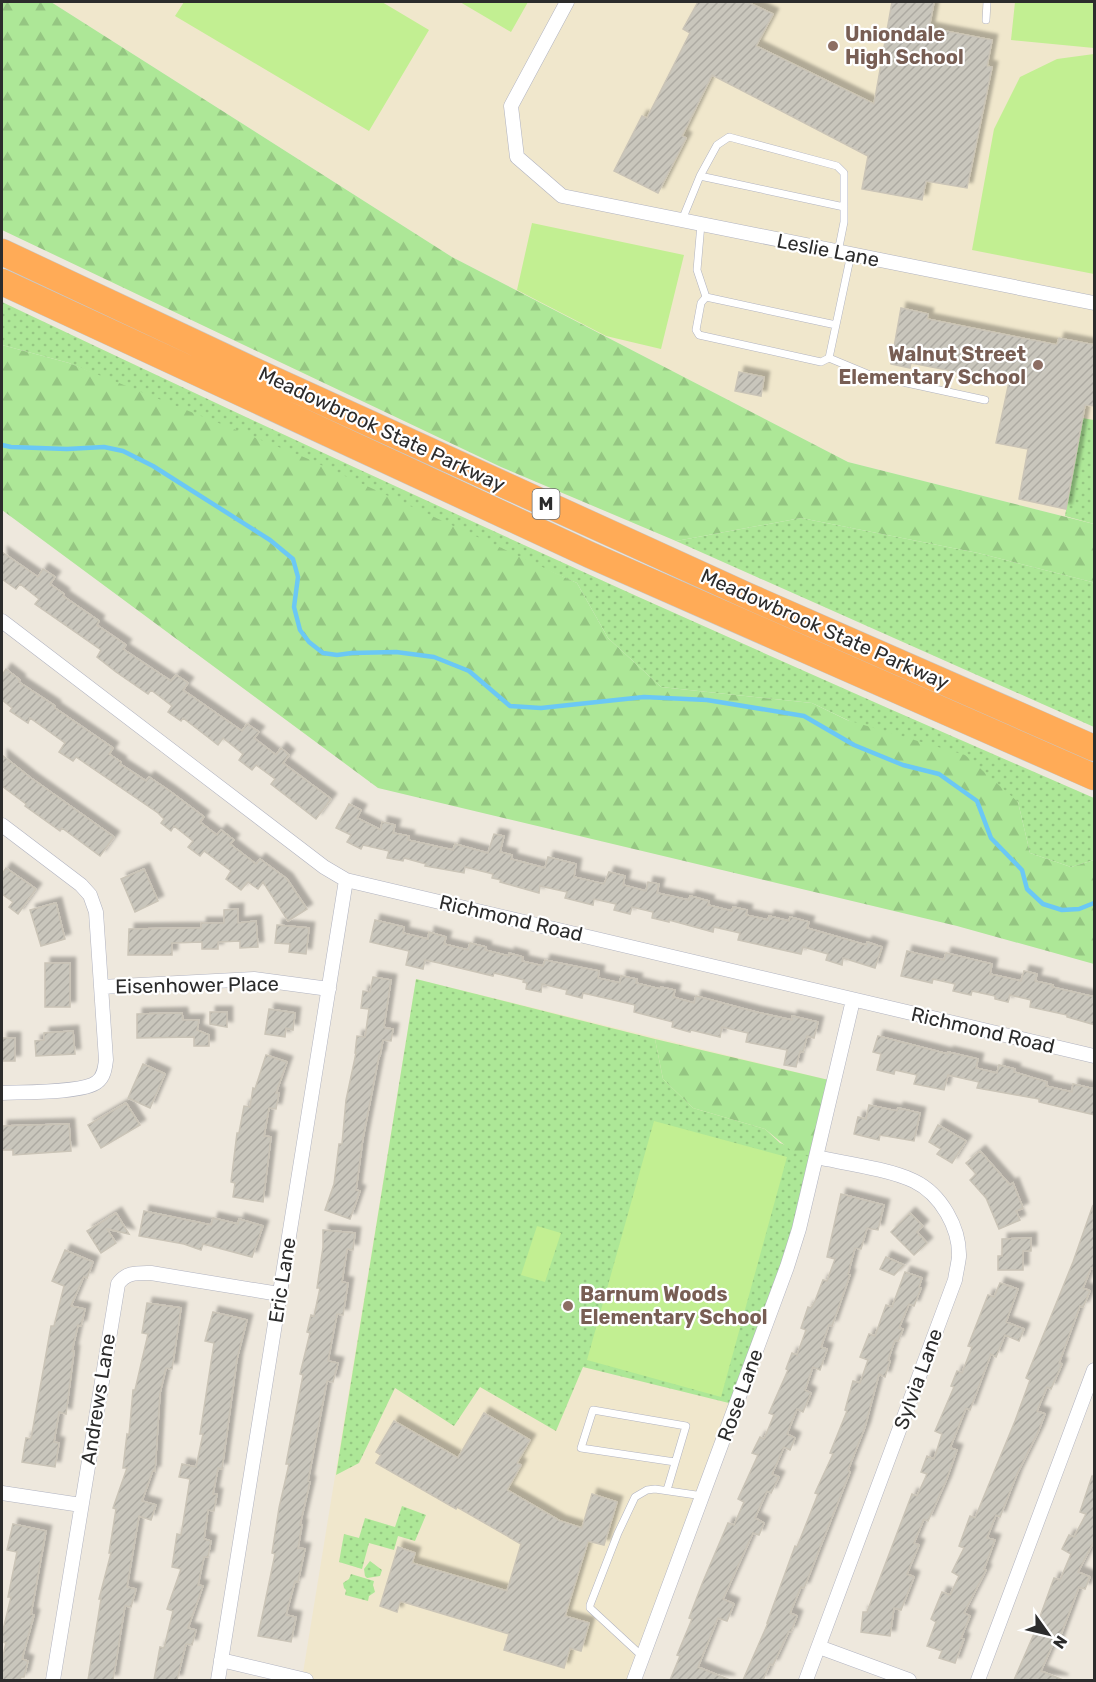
<svg xmlns="http://www.w3.org/2000/svg" width="1096" height="1682" font-family="Rubik,sans-serif">
	<style>
		.education { fill: #f0e7cc }
		.grass { fill: url(#grass-dots) }
		.forest { fill: url(#forest-firs) }
		.pitch { fill: #c2ef92 }
		.lines { fill: none; stroke-linecap: round; stroke-linejoin: round }
		.stream { stroke: #6bc8f5; stroke-width: 4.5 }
		.building { fill: url(#building-hatch); stroke: #cac4b7; stroke-width: 1.5; filter: url(#shadow) }
		.lane-casing { stroke: #b1b3c0; stroke-width: 8 }
		.street-casing { stroke: #b1b3c0; stroke-width: 15 }
		.highway-casing { stroke: #c8c8c8; stroke-width: 27 }
		.lane { stroke: #fff; stroke-width: 7 }
		.street { stroke: #fff; stroke-width: 14 }
		.highway { stroke: #ffab57; stroke-width: 26 }
		.education-dot { fill: #8d6e63; stroke: #fff; stroke-width: 2 }
		.labels { text-anchor: middle; dominant-baseline: central; stroke-width: 4.5; stroke-linejoin: round; paint-order: stroke }
		.shield { fill: #fff; stroke: #6b6b6b; stroke-width: 1.5 }
		.shield-label { font-size: 18px; font-weight: bold; fill: #2c2c2c }
		.education-label { font-size: 20px; font-weight: bold; fill: #785e54; stroke: #fff; text-anchor: start }
		.street-label { font-size: 20px; fill: #2c2c2c; stroke: #fff }
	</style>
	<defs>
		<pattern id="grass-dots" width="8" height="8" patternUnits="userSpaceOnUse" patternTransform="scale(1.5)"><rect width="8" height="8" fill="#ade797"/><path d="M2 2h.1M6 6h.1" fill="none" stroke="#95c682" stroke-width="1.8" stroke-linecap="round"/></pattern>
		<pattern id="forest-firs" width="22" height="20" patternUnits="userSpaceOnUse" patternTransform="scale(1.5)"><rect width="22" height="20" fill="#ade797"/><path d="M5 1l3.5 6h-7zM16 11l3.5 6h-7z" fill="#95c682"/></pattern>
		<pattern id="building-hatch" width="6" height="6" patternUnits="userSpaceOnUse" patternTransform="scale(1.5)"><rect width="6" height="6" fill="#c9c6bc"/><path d="M-1 1l2-2M0 6l6-6M5 7l2-2" fill="none" stroke="#adaaa2"/></pattern>
		<filter id="shadow"><feDropShadow dx="5.5" dy="-5.5" stdDeviation="1.5" flood-color="#0004"/></filter>
	</defs>
	<rect width="100%" height="100%" fill="#eee8dd"/>
	<path class="education" d="M51 2H1094V524L848 462 452 257Z
		M416 979 833 1081 816 1157 634 1680 302 1679Z"/>
	<path class="grass" d="M2 302C363 474 727 639 1094 798V860L1071 867 1030 853 1018 802 812 703 661 687 608 638 577 583 69 363 2 345Z
		M1082 418 1094 420V524L1065 516Z
		M801 518 978 553 1092 582 1094 585V727L676 541Z
		M416 979 655 1039 663 1079 693 1108 765 1129 780 1143 816 1157 737 1405 583 1367 556 1431 480 1387 454 1426 395 1388 359 1463 336 1475Z
		M402 1506 426 1515 415 1541 398 1536 394 1550 369 1543 362 1569 339 1562 344 1534 359 1538 365 1518 395 1527Z
		M370 1561 382 1570 380 1576 367 1578 365 1576 364 1569Z
		M351 1574 374 1581 373 1585 375 1592 369 1596 368 1601 345 1595 346 1590 344 1588 343 1583 349 1579Z"/>
	<path class="forest" d="M2 2H51L452 257 848 462 1094 524V585L1092 582 978 553 801 518 676 541 501 467 2 230Z
		M2 345 69 363 306 458 577 583 608 638 661 687 812 703 847 720 965 755 1018 802 1030 853 1071 867 1094 860V964L957 926 378 788 2 510Z
		M655 1039 833 1081 816 1157 793 1152 765 1129 693 1108 663 1079Z"/>
	<path class="pitch" d="M184 2H382L429 30 369 131 175 16Z
		M460 2H528L511 32Z
		M1015 2H1094V48L1011 40Z
		M1094 54V274L972 250 994 129 1020 77 1057 59Z
		M532 223 684 255 661 349 606 336 517 290Z
		M654 1121 787 1157 721 1397 587 1360Z
		M537 1226 561 1233 545 1282 521 1275Z"/>
	<g class="lines">
		<path class="stream" d="M2 445 11 447 67 449 104 447 123 451 153 466 270 540 293 559 298 577 294 607 300 630 309 642 323 653 337 655 352 653 396 652 434 657 469 671 510 706 541 708 644 697 707 700 804 716 854 745 903 765 939 774 977 801 991 838 1022 870 1027 889 1043 904 1062 910 1079 909 1094 903"/>
	</g>
	<path class="building" d="M698 2H747L773 14 756 46 874 104 892 2H934L929 28 992 40 987 66 992 67 967 188 926 181 922 200 862 189 868 156 712 75 682 136 686 138 658 193 614 171 642 116 647 118 690 33 683 29Z
		M901 308 928 314 927 319 1057 345 1059 338 1095 345V406L1085 405 1066 509 1019 499 1028 449 996 443 1009 382 911 363 910 368 891 364Z
		M739 372 764 377 761 396 735 391Z
		M2 552 38 577 43 569 55 577 50 584 64 594 63 596 99 621 97 625 126 645 123 649 171 681 176 675 188 683 183 690 242 731 247 724 259 732 254 738 276 755 281 748 289 755 283 763 331 799 316 819 271 784 275 779 256 765 252 770 239 760 243 754 223 738 218 745 183 718 181 721 168 712 172 706 151 690 148 694 116 672 97 657 101 650 35 604 39 599 20 584 16 589 2 579Z
		M6 669 20 680 19 682 55 706V708L113 748 109 754 121 762 120 764 146 781 149 777 171 792 204 817 200 822 217 835 221 830 234 840 230 844 256 864 260 859 287 879 307 909 288 921 263 882 258 889 248 882 241 890 226 879 231 871 204 851 200 856 188 847 193 841 174 826 171 831 161 823 164 819 158 813 76 757 73 761 59 752 65 743 30 718 28 723 10 711 12 708 2 700V675Z
		M2 755 31 778 114 837 100 856 62 828 60 831 25 806 26 804 2 786Z
		M349 804 361 810 357 818 381 830 382 822 395 825 393 833 409 836 408 840 453 850 455 844 488 853 494 834 504 836 500 852 512 855 511 859 545 868 548 857 576 864 574 877 604 884 609 872 625 876 623 885 646 891 648 882 659 884 657 893 689 900 690 896 709 901 708 905 732 911 733 907 747 910 746 915 768 920 769 916 789 921 790 917 809 922 807 928 866 945 867 942 882 947 875 968 843 958 842 965 826 960 828 954 803 947 801 954 738 940 740 933 714 927 713 932 669 920V922L652 918 653 912 632 907 630 914 614 910 616 904 594 899 593 905 565 898 567 892 540 886 539 893 500 882 501 880 492 878 493 874 465 867 464 873 425 866 426 864 404 858 403 861 387 858 389 851 363 845 361 849 347 842 351 835 336 828Z
		M6 868 36 889 18 914 9 907 13 902 2 894V874Z
		M144 869 158 901 135 912 121 879Z
		M56 903 65 939 41 946 30 910Z
		M238 909V923L256 921 258 947 240 948V941L218 942V949H202V942L172 943V955H128L129 929 201 928V923H224V910Z
		M375 920 404 927 403 933 428 939 429 932 446 937 444 944 468 950 470 943 486 947 485 950 509 956V953L523 957 522 961 543 966 545 960 599 971 598 978 620 983 621 976 637 979 636 983 660 989 661 987 675 990 673 997 694 1003 696 996 756 1012 792 1020V1016L818 1022 814 1038 807 1036 803 1052 800 1051 796 1067 784 1065 787 1050 746 1042 748 1033 722 1027 720 1037 691 1030 690 1032 672 1027 673 1022 634 1012 635 1005 583 993 582 998 566 994 567 990 542 984 541 992 526 989 527 983 523 982 524 980 494 973 493 976 439 963 425 960 423 969 406 965 409 951 370 942Z
		M277 925 309 928 306 954 289 952 290 944 275 943Z
		M907 951 944 960 946 953 992 964 990 974 1021 981 1024 971 1037 974 1035 981 1053 985 1052 987 1095 997V1025L1067 1017V1015L1030 1007 1031 1000 1010 995 1008 1002 995 999V996L972 991 971 995 953 991 955 984 933 979 932 983 901 976Z
		M45 963H70V1007H45Z
		M373 977 391 980 384 1026 385 1028 393 1029 391 1041 383 1040 380 1056H379L363 1138 356 1190 360 1191 350 1219 325 1210 334 1184 339 1144H342L346 1100 356 1053H355L357 1036 365 1037 369 1009 361 1008 363 991 370 992Z
		M269 1009 295 1013 293 1030 286 1028 285 1037 265 1034Z
		M210 1012H227V1027L210 1024Z
		M182 1013 183 1020H199L197 1030 209 1035V1046H194V1037L137 1038V1014Z
		M73 1031 75 1054 36 1056 35 1041 44 1040V1033Z
		M878 1036 948 1054V1052L978 1059 976 1068 997 1073 999 1065 1015 1069 1014 1072 1047 1082 1046 1086 1072 1092 1073 1084 1095 1089V1115L1039 1102V1099L977 1088 979 1082 948 1075 944 1090 914 1084 917 1075 895 1070 894 1074 877 1070 881 1054 873 1052Z
		M2 1038H15V1061H2Z
		M266 1055 287 1062 276 1093H279L276 1109 269 1108 264 1136 271 1137 263 1202 233 1197 235 1183 231 1182 237 1133H239L244 1106 250 1107 253 1088 255 1089Z
		M143 1064 165 1074 150 1108 128 1098Z
		M126 1103 140 1125 101 1148 88 1125Z
		M869 1105 897 1111 898 1108 920 1113 914 1141 880 1135 879 1140 854 1134 858 1117 866 1119Z
		M69 1124 71 1151 13 1155V1150H2V1126Z
		M938 1125 966 1141 952 1163 937 1154 941 1149 929 1142Z
		M980 1151 1010 1185 1013 1183 1023 1208 1016 1211 1020 1220 999 1229 986 1198 970 1180 976 1174 966 1163Z
		M841 1194 884 1205 878 1230 867 1228 861 1249 855 1248 848 1274 850 1275 832 1326 829 1325 821 1347 827 1349 820 1370 813 1367 805 1390 811 1393 803 1412 797 1409 787 1434 795 1438 790 1450 784 1447 772 1474 779 1477 771 1493 767 1491 755 1518 764 1523 759 1535 753 1533 723 1599 734 1604 727 1621 718 1618 698 1667 730 1680H670L680 1656 677 1655 692 1619 689 1618 702 1584 728 1523 734 1525 744 1502 738 1499 758 1455 752 1453 760 1437 764 1439 774 1415 769 1413 788 1370 786 1369 792 1353 797 1355 806 1330 801 1328 808 1307 811 1308 815 1301 823 1280 827 1281 835 1259 827 1257Z
		M1093 1205 1095 1269 1091 1268 1083 1288 1090 1291 1083 1307 1080 1306 1059 1363 1062 1364 1051 1389 1047 1387 1037 1411 1045 1414 1039 1430 1017 1474 1000 1517 996 1515 987 1538 995 1540 984 1569 986 1570 964 1613 970 1616 961 1638 964 1639 955 1663 939 1658 942 1651 927 1646 936 1622 931 1619 942 1592 950 1595 959 1576 952 1572 964 1548 959 1546 970 1516 975 1518 1015 1421 1030 1380 1026 1378 1073 1262Z
		M144 1211 211 1225 213 1218 238 1224 239 1219 263 1226 252 1257 203 1244 201 1250 184 1244 139 1236Z
		M116 1213 129 1234 107 1229 116 1243 101 1253 87 1231Z
		M910 1213 923 1226 917 1232 927 1243 914 1255 891 1232Z
		M323 1230 355 1233 353 1250 347 1249 342 1282 348 1283 343 1315 337 1314 328 1361 338 1363 333 1382 327 1381 308 1481 310 1482 300 1525H302L298 1548 305 1549 298 1582 295 1581 286 1615 296 1617 291 1642 258 1636 275 1554 272 1553 279 1508 289 1464H286L303 1375 300 1374 310 1333 307 1332 311 1315 314 1316 320 1288H317L323 1247Z
		M1031 1238V1251H1023V1270H998V1256H1002V1239Z
		M65 1250 93 1262 87 1278 84 1276 71 1306 85 1309 81 1326 78 1325 72 1351H74L66 1414 59 1412 54 1442 59 1443 55 1467 22 1462 26 1438 31 1439 51 1326H54L64 1286 52 1281Z
		M886 1257 904 1265 894 1275 880 1269Z
		M905 1272 922 1278 919 1287 921 1288 914 1306 909 1304 899 1328 903 1329 898 1341 895 1340 888 1360 890 1361 885 1377 879 1374 865 1427 848 1470 850 1472 804 1588 801 1587 790 1613 797 1616 791 1632 789 1631 773 1665 770 1664 763 1680H743L768 1623H767L795 1546 797 1547 818 1494 815 1493 833 1454 830 1453 847 1411 845 1410 853 1381 860 1383 868 1360 860 1357 869 1334 875 1336 886 1305 892 1307Z
		M1000 1283 1018 1289 1006 1322 1024 1329 1019 1341 1005 1335 996 1357 991 1354 970 1410 966 1408 950 1448 957 1450 946 1481 928 1521 924 1519 914 1543 919 1545 907 1574 914 1577 901 1610 894 1608 890 1636 861 1632 863 1612H867L912 1494 917 1496 927 1474 921 1472 927 1456 934 1459 942 1434 935 1431 954 1387 951 1386 957 1371 962 1373 972 1347 968 1346 988 1295 994 1297Z
		M147 1303 181 1308 172 1369 166 1368 160 1393 155 1471 153 1470 142 1501 156 1505 151 1520 139 1516 127 1587 136 1589 131 1607 125 1606 113 1680H88L101 1599H99L111 1553H109L116 1509 113 1508 127 1468H123L127 1434 129 1435 133 1390H135L148 1334 142 1333Z
		M213 1312 247 1320 237 1359 222 1469 218 1468 213 1494H217L214 1511 208 1510 204 1539 211 1541 208 1557H204L198 1585 203 1586 188 1628 196 1630 192 1645 186 1644 177 1680H154L160 1647 164 1648 173 1611 167 1609 181 1569 172 1567 177 1534 181 1535 190 1479 179 1477 182 1464 196 1467 203 1434H200L214 1343 205 1341Z
		M484 1413 530 1440 517 1463 521 1465 507 1490 560 1521 582 1528 592 1494 617 1502 604 1545 588 1541 565 1616 589 1623 581 1651 570 1648 564 1668 504 1650 509 1634 400 1601 397 1612 380 1606 398 1547 415 1553 412 1563 507 1591 521 1544 457 1507 456 1509 376 1463 381 1455 376 1452 394 1421 458 1458Z
		M1092 1476H1095V1539L1078 1572 1090 1577 1085 1589 1079 1587 1057 1645 1053 1644 1041 1671 1063 1680H1014L1033 1636 1054 1578 1060 1580 1071 1554 1062 1549 1069 1535 1074 1537 1086 1514 1080 1512Z
		M13 1524 46 1531 31 1614 34 1615 22 1659 28 1661 24 1677H21L20 1680H2V1660L6 1643 2 1642V1634L11 1597H8L17 1552 7 1550Z"/>
	<g class="lines">
		<defs>
			<path id="lane" d="M986 20 987 2
				M700 176 844 207
				M682 220 700 176 717 145 729 137 837 166 844 173V222L838 252
				M701 224 697 270 706 297
				M836 325 706 297 701 303 696 330 699 335 821 362 829 358 851 254
				M829 358 870 375 985 400
				M667 1490 686 1426 593 1410 581 1448 675 1462
				M643 1657 590 1608V1605L618 1533 635 1497 647 1490 655 1489 703 1496"/>
			<path id="street" d="M567 2 511 106 517 157 562 196 1094 303
				M2 621 324 867 346 880 1094 1056
				M2 825 81 885 90 895 96 912 106 1060C105 1068 104 1077 97 1082 84 1093 21 1092 2 1093
				M101 987 254 979 329 989
				M2 1493 81 1505
				M819 1647 909 1680
				M221 1660 306 1680
				M53 1680 118 1284C126 1272 137 1273 151 1273L279 1294
				M218 1680 346 880
				M634 1680 787 1267 799 1229 853 1000
				M806 1680 955 1280C956 1273 958 1265 959 1257 960 1228 941 1194 914 1181 889 1169 844 1163 816 1157
				M978 1680 1094 1370"/>
			<path id="highway" d="M2 252 257 372 748 596 1094 748
				M2 282 590 555 1094 777"/>
		</defs>
		<use href="#lane" class="lane-casing"/>
		<use href="#street" class="street-casing"/>
		<use href="#highway" class="highway-casing"/>
		<use href="#lane" class="lane"/>
		<use href="#street" class="street"/>
		<use href="#highway" class="highway"/>
	</g>
	<g class="education-dot">
		<circle cx="833" cy="46" r="6"/>
		<circle cx="1038" cy="365" r="6"/>
		<circle cx="568" cy="1306" r="6"/>
	</g>
	<g class="labels">
		<rect class="shield" x="532.5" y="489" width="27" height="30" rx="4.5"/>
		<g class="shield-label">
			<text x="546" y="504">M</text>
		</g>
		<g class="education-label">
			<text x="845" y="34">Uniondale<tspan x="845" dy="23">High School</tspan></text>
			<text x="1026" y="354" text-anchor="end">Walnut Street<tspan x="1026" dy="23">Elementary School</tspan></text>
			<text x="580" y="1294">Barnum Woods<tspan x="580" dy="23">Elementary School</tspan></text>
		</g>
		<g class="street-label">
			<text transform="translate(828 250) rotate(11)">Leslie Lane</text>
			<text transform="translate(382 429) rotate(25)">Meadowbrook State Parkway</text>
			<text transform="translate(825 629) rotate(24)">Meadowbrook State Parkway</text>
			<text transform="translate(511 918) rotate(13)">Richmond Road</text>
			<text transform="translate(197 985) rotate(-1)">Eisenhower Place</text>
			<text transform="translate(983 1030) rotate(13)">Richmond Road</text>
			<text transform="translate(282 1280) rotate(-81)">Eric Lane</text>
			<text transform="translate(918 1379) rotate(-70)">Sylvia Lane</text>
			<text transform="translate(740 1395) rotate(-70)">Rose Lane</text>
			<text transform="translate(98 1399) rotate(-81)">Andrews Lane</text>
		</g>
	</g>
	<rect width="1096" height="1682" fill="none" stroke="#2c2c2c" stroke-width="6"/>
	<g transform="translate(1048 1634) rotate(124)" stroke="#ffffff" stroke-width="4.5" paint-order="stroke">
	<path d="M0-4.5L10 22L0 15L-10 22Z" fill="#2c2c2c"/>
	<text y="-9" font-size="16" font-weight="bold" text-anchor="middle" fill="#2c2c2c">N</text>
	</g>
</svg>
